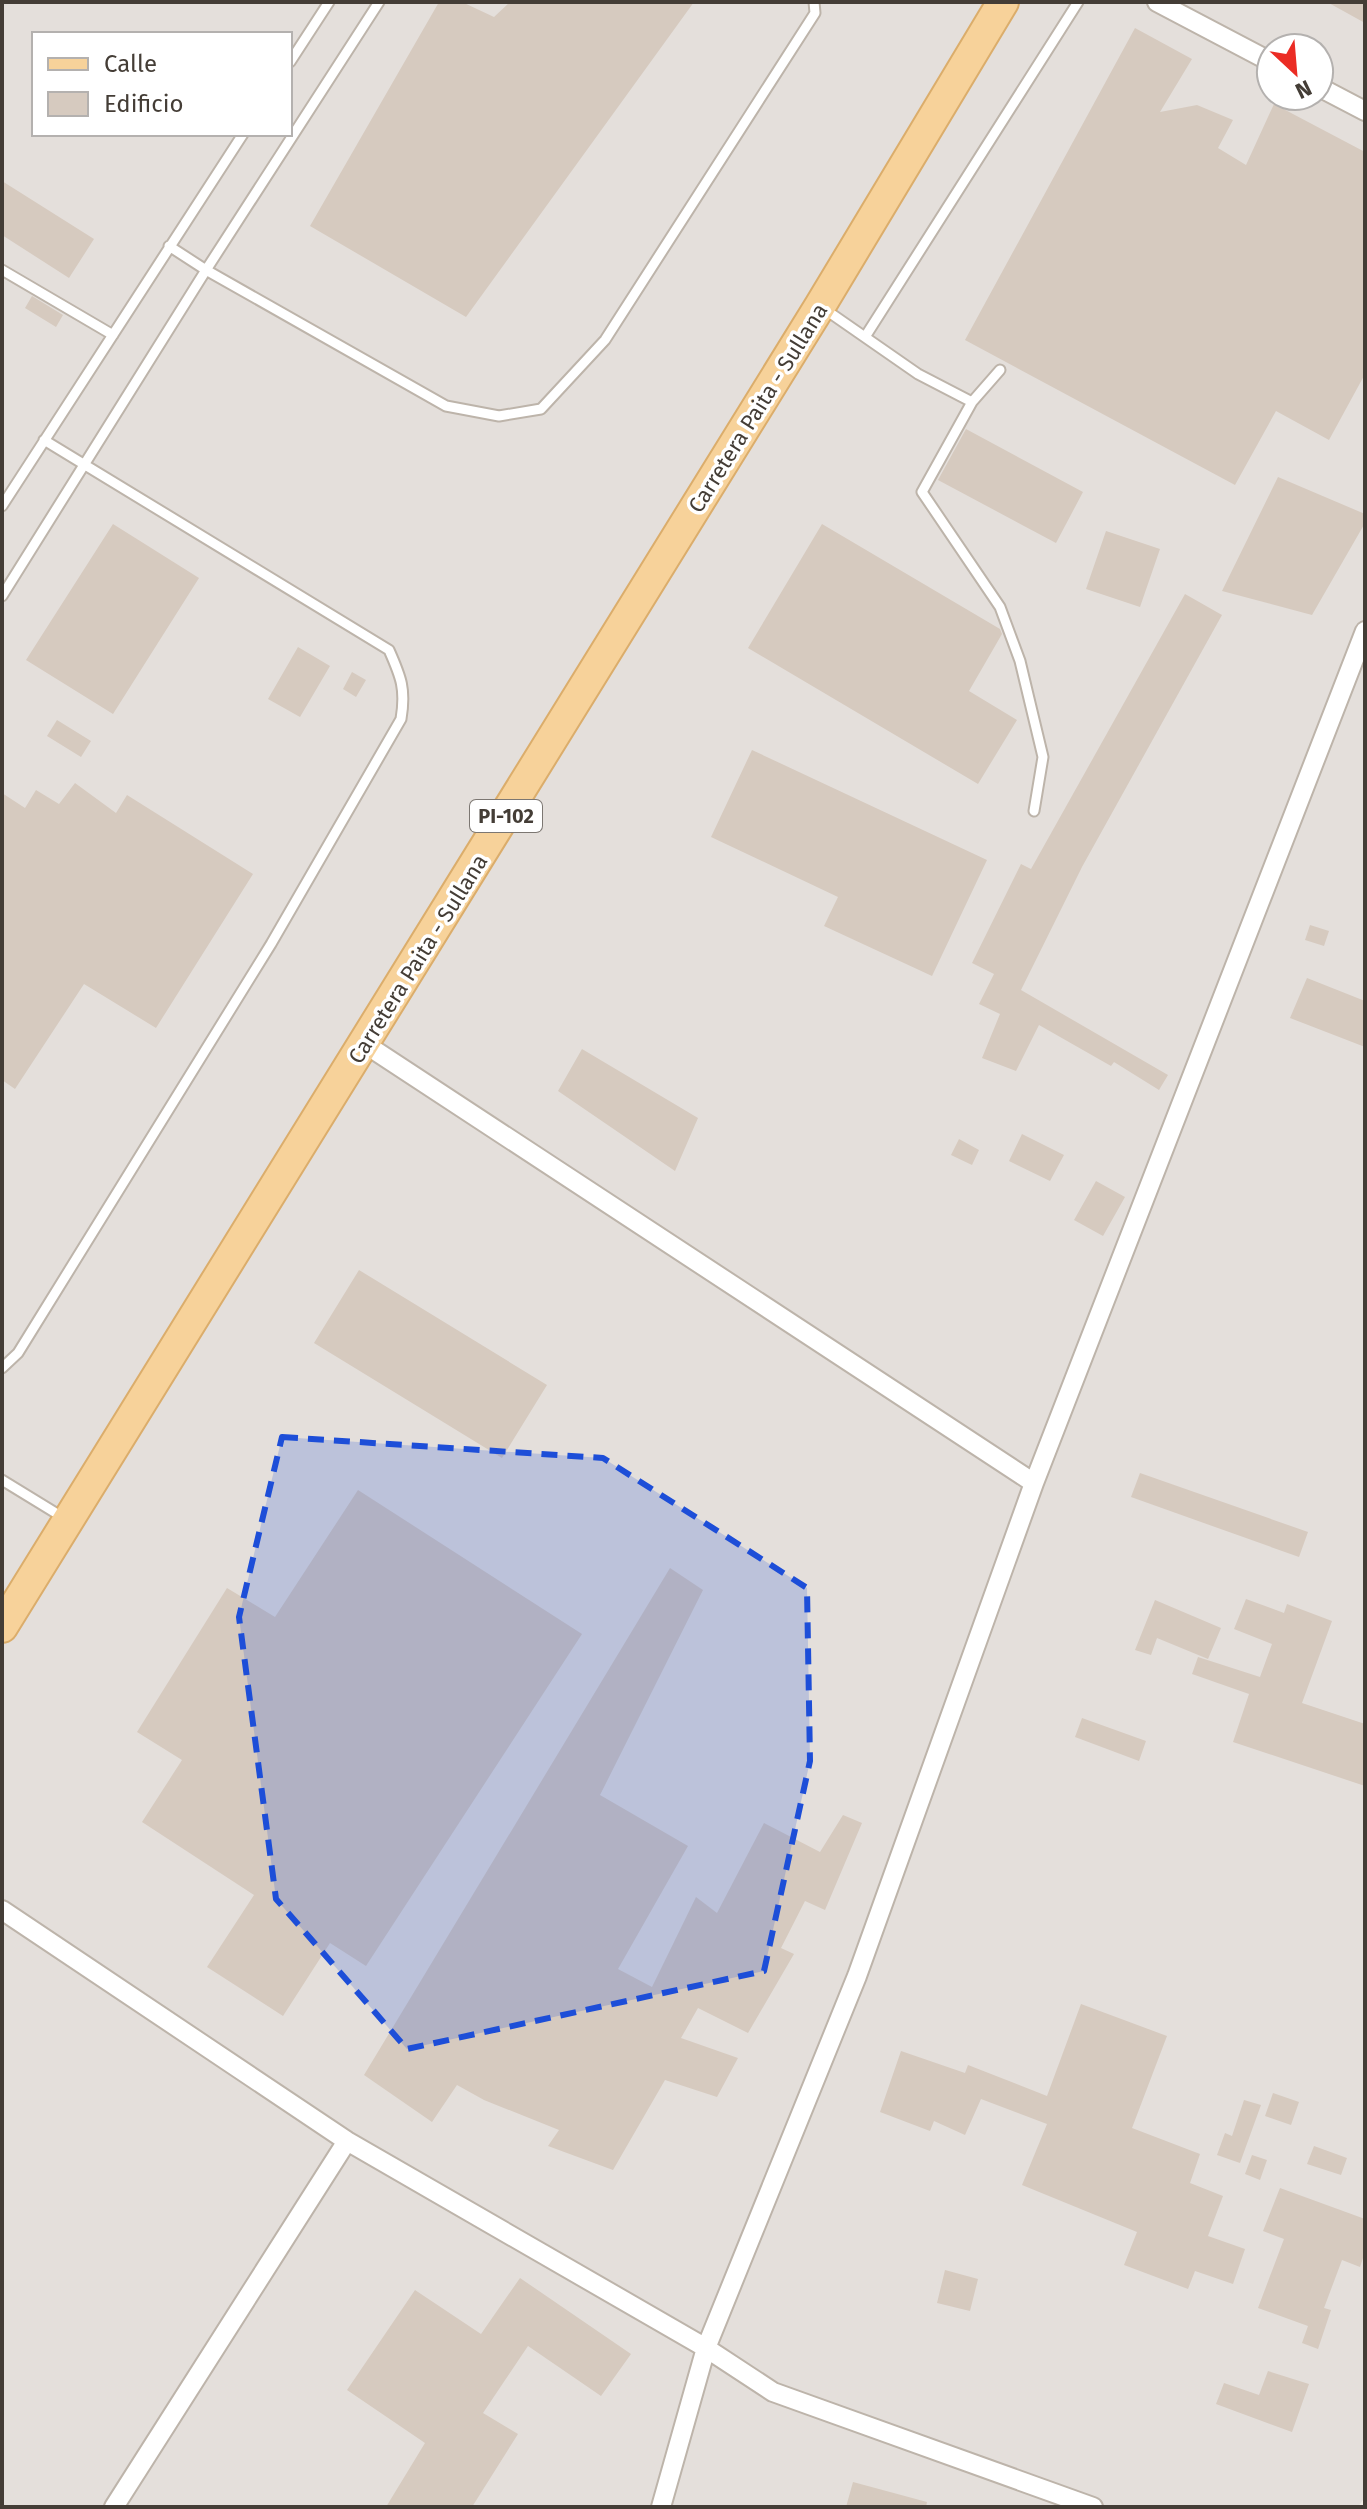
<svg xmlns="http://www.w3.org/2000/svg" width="1367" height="2509" font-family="'Fira Sans',sans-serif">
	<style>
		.industrial { fill: #e4dfdb; fill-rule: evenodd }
		.building { fill: #d6cabf }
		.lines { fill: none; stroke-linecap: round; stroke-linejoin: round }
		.lane-casing { stroke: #bdb4aa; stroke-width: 13 }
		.street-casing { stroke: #bdb4aa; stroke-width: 22 }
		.primary-casing { stroke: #dbad6b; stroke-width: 34 }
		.lane { stroke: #fff; stroke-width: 9 }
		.street { stroke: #fff; stroke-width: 18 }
		.primary { stroke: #f7d29a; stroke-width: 30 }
		.marked { fill: #1d4ed8; fill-opacity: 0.2; stroke: #1d4ed8; stroke-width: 6; stroke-dasharray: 16 10; stroke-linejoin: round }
		.labels { text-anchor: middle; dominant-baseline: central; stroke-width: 7; stroke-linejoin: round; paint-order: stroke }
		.shield { fill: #fff; stroke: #7c7772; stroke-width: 2 }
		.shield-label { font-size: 20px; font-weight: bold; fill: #443d36 }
		.street-label { font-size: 22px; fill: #443d36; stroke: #fff }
	</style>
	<rect width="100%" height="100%" fill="#f2ede6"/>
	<path class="industrial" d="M2 2H1365V2497L1358 2507H2ZM34 34H290V134H34ZM1271 48H1319V96H1271Z"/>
	<path class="building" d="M439 2H462L494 17 510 2H694L466 317 310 226Z
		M1327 2H1365V23Z
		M1135 28 1192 59 1160 112 1197 105 1233 120 1218 148 1246 165 1274 104 1365 152V374L1329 440 1276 411 1235 485 965 340Z
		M2 181 94 239 69 278 2 235Z
		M32 296 63 315 56 327 25 308Z
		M966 429 1083 492 1056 543 938 480Z
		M1278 477 1365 514V523L1312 615 1222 591Z
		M113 524 199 578 113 714 26 660Z
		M822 524 1000 629 1002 634 969 691 1017 720 978 784 748 648Z
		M1106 531 1160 549 1140 607 1086 589Z
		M1185 594 1222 615 1082 867 1021 990 1168 1075 1159 1090 1114 1062 1111 1066 1039 1025 1016 1071 982 1058 1000 1014 979 1004 994 974 972 963 1021 864 1031 869Z
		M298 647 330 666 300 717 268 699Z
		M352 672 366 680 356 697 343 689Z
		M57 720 91 741 81 757 47 736Z
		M752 750 987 860 932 976 824 926 838 897 711 837Z
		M75 783 116 813 127 795 253 874 156 1028 84 984 15 1089 2 1080V793L25 808 36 790 59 804Z
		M1310 925 1329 931 1324 946 1305 940Z
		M1307 978 1365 1001V1047L1290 1018Z
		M582 1049 698 1118 675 1171 558 1091Z
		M1022 1134 1064 1155 1050 1181 1009 1161Z
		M959 1139 979 1150 972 1165 951 1155Z
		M1096 1181 1125 1197 1103 1236 1074 1220Z
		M359 1270 547 1385 502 1458 314 1343Z
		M1140 1473 1308 1532 1299 1557 1131 1497Z
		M358 1490 582 1634 366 1966 330 1943 283 2016 207 1967 254 1895 142 1822 182 1760 137 1732 227 1588 275 1617Z
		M670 1568 703 1590 600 1795 688 1846 618 1969 652 1987 696 1897 717 1913 764 1823 820 1852 843 1815 862 1823 825 1910 805 1901 781 1948 794 1954 748 2033 698 2008 681 2038 738 2058 717 2097 665 2080 613 2170 548 2146 559 2130 484 2100 457 2085 432 2122 364 2075Z
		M1246 1599 1284 1613 1287 1604 1332 1621 1302 1703 1365 1724V1786L1233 1742 1249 1694 1192 1674 1198 1657 1260 1677 1272 1644 1234 1629Z
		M1155 1600 1221 1628 1208 1659 1157 1638 1151 1655 1135 1650Z
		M1082 1718 1146 1741 1139 1761 1075 1737Z
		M1081 2004 1167 2036 1132 2128 1200 2154 1190 2183 1223 2196 1208 2236 1245 2249 1233 2284 1195 2271 1188 2289 1124 2265 1137 2232 1022 2185 1047 2124 981 2099 965 2135 934 2121 930 2131 880 2112 901 2051 965 2073 968 2065 1047 2096Z
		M1273 2093 1299 2102 1291 2125 1265 2116Z
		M1244 2100 1261 2105 1240 2163 1217 2155 1225 2133 1232 2136Z
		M1314 2146 1347 2158 1341 2175 1307 2164Z
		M1252 2155 1267 2160 1260 2180 1245 2174Z
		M1280 2188 1365 2219V2252L1360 2267 1342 2260 1324 2308 1331 2310 1318 2349 1302 2343 1308 2326 1258 2308 1284 2239 1263 2231Z
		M945 2270 978 2279 970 2311 937 2303Z
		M520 2278 631 2354 601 2396 528 2346 483 2413 518 2434 472 2507H386L425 2443 347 2390 415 2290 481 2334Z
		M1268 2371 1309 2384 1292 2432 1216 2404 1224 2383 1259 2395Z
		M853 2482 927 2502 926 2507H846Z"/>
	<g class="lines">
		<defs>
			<path id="lane" d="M290 62 329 2
				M169 246 206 270 446 406 499 416 541 409 605 340 815 13 814 2
				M2 270 113 335
				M823 308 918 374 972 402
				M865 337 1078 2
				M1000 370 972 402 922 492 1000 607 1020 661 1043 757 1034 811
				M2 506 243 134
				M2 596 206 270 379 2
				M2 1368 18 1353 271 944 401 719C406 689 401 677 389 650L44 440
				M2 1480 64 1518"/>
			<path id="street" d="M1157 2 1271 62
				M1319 87 1365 111
				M365 1044 1034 1483
				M2 1910 347 2141 706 2348 773 2392 1093 2507
				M114 2507 347 2141
				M661 2507 706 2348 857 1976 1034 1483 1365 631"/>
			<path id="primary" d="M2 1627 820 306 1003 2"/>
		</defs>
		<use href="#lane" class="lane-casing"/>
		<use href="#street" class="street-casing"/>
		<use href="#primary" class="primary-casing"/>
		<use href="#lane" class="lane"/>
		<use href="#street" class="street"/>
		<use href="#primary" class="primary"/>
	</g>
	<path class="marked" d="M282 1437 603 1458 807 1588 810 1761 764 1971 407 2049 276 1899 239 1617Z"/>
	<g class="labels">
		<rect class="shield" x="470" y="800" width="72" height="32" rx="6"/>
		<g class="shield-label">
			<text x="506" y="816">PI-102</text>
		</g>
		<g class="street-label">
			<text transform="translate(758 408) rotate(-58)">Carretera Paita - Sullana</text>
			<text transform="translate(418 959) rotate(-58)">Carretera Paita - Sullana</text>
		</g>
	</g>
	<rect width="1367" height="2509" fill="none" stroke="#443d36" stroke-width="8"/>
	<rect x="32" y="32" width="260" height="104" fill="#ffffff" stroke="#b4b1af" stroke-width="2"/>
	<rect x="48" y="58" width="40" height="12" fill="#f7d29a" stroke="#b4b1af" stroke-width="2"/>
	<text x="104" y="72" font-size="24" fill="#443d36">Calle</text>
	<rect x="48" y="92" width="40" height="24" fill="#d6cabf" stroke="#b4b1af" stroke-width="2"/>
	<text x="104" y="112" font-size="24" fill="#443d36">Edificio</text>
	<g transform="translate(1295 72) rotate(154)"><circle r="38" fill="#ffffff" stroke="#b4b1af" stroke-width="2"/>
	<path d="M0-6L14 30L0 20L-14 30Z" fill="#eb2c24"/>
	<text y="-12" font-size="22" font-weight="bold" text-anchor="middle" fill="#443d36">N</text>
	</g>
</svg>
